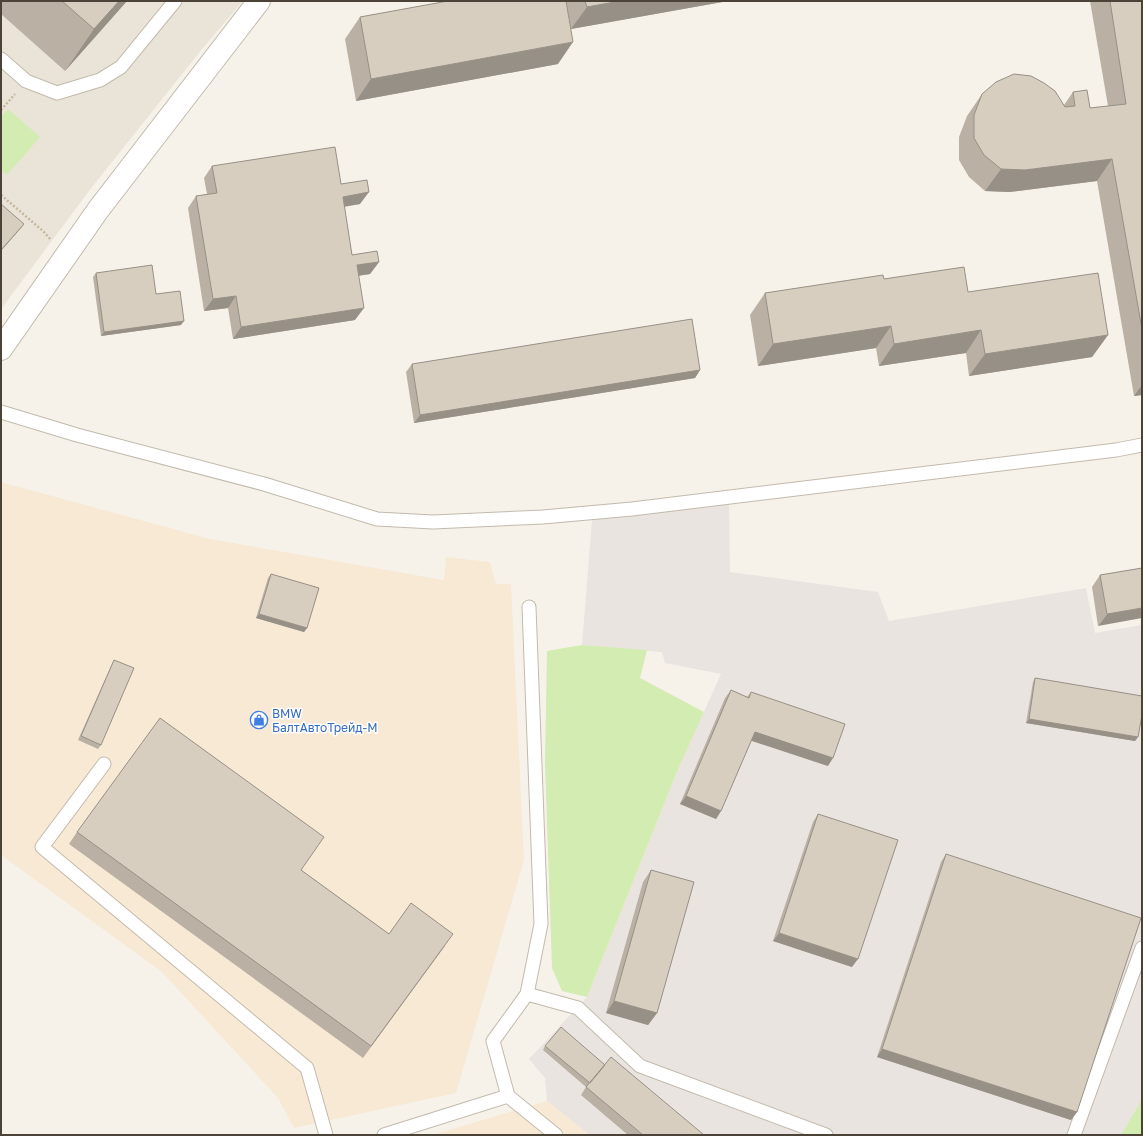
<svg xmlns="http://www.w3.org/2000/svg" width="1143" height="1136" font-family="'Golos Text',sans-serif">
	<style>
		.residential { fill: #eae4d8 }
		.commercial { fill: #f8e9d5 }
		.industrial { fill: #e9e4df }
		.green { fill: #d2ecb1 }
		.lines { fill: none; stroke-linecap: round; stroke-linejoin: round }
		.lane-casing { stroke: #c2baac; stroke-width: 15 }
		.street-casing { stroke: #c2baac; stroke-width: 24 }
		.path { stroke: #c5b69c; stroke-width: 2.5; stroke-dasharray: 2 2; stroke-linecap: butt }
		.lane { stroke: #fff; stroke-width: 13 }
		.street { stroke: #fff; stroke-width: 22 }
		.wall { fill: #bab1a4 }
		.shaded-wall { fill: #979086 }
		.building { fill: #d8cebf; stroke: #979086 }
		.labels { text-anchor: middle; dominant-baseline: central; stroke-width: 3; stroke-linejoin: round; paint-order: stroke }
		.shop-label { font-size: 12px; fill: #366cbe; stroke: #fff; text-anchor: start }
	</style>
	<rect width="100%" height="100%" fill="#f6f2ea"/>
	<path class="residential" d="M1 1H243L202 49 92 187 1 309Z"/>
	<path class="commercial" d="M1 482 210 539 444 580 446 557 490 562 496 584H511L524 860 456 1093 294 1128 278 1098 162 972 1 855Z
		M547 1101 590 1135H432Z"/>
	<path class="industrial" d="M729 504 730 572 878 592 889 621 1086 588 1095 633 1142 625V1099L1121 1135H590L547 1101 545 1078 529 1059 587 997 676 774 721 674 665 663 662 652 582 645 592 520Z"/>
	<path class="green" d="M8 109 40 137 7 175 1 170V117Z
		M582 645 647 650 640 678 704 712 676 774 587 997 562 991 552 968 545 763 547 651Z
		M1142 1099V1135H1121Z"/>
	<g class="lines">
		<defs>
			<path id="lane" d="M1 59 26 81 57 93 100 80 121 67 175 1
				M1 412 77 435 264 484 377 519 433 522 543 517 632 509 1116 450 1142 445
				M104 764 42 847 307 1068 326 1135
				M527 994 541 924 529 607
				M508 1096 556 1135
				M384 1135 508 1096 493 1041 527 994 578 1008 640 1066 826 1135
				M1074 1135 1142 948"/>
			<path id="street" d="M1 349 98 210 259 1"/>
		</defs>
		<use href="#lane" class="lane-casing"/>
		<use href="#street" class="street-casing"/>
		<path class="path" d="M1 110 15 94
			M1 195 43 231 51 240"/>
		<use href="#lane" class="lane"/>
		<use href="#street" class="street"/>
	</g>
	<path class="wall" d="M1 1H127L65 71 1 14Z
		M566 1H728L571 29Z
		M1090 1H1142V395L1134 396 1097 181 1009 192 985 191 969 177 959 160V137L967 116 982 94 1064 105 1073 92 1090 108 1108 106Z
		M360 17 558 64 356 101 345 39Z
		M212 166 341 184 360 204 344 207 352 255 379 262 370 274 358 276 355 320 233 339 228 308 204 311 188 208 196 196 207 194 204 178Z
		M96 273 156 294 181 325 101 336 93 277Z
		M884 279 968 292 1108 335 1092 357 969 376 966 353 879 366 876 348 758 366 750 315 765 293Z
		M412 364 700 370 695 378 414 423 406 372Z
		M1142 568 1098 626 1092 587 1100 575Z
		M271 574 307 628 304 632 256 618 268 578Z
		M114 660 101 745 98 749 78 740 112 664Z
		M1035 678 1138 737 1135 741 1026 723 1033 682Z
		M731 690 747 697 751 692 828 766 751 740 721 811 716 819 680 804 725 698Z
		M818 814 852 967 773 941 813 822Z
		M77 832 301 870 389 934 445 946 363 1058 69 844Z
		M946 854 1077 1112 1071 1120 877 1057 941 862Z
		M651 870 657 1013 648 1025 606 1013 643 882Z
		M545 1046 605 1065 704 1135H628L581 1095 586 1087 543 1050Z"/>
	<path class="shaded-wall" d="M119 1H127L65 71 94 29Z
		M620 1H728L571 29 587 7Z
		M573 42 558 64 356 101 371 79Z
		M1112 159 1097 181 1009 192 985 191 1001 169Z
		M369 192 360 204 334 208 343 197Z
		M24 224 21 228 1 251V250Z
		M379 262 370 274 349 277 357 265Z
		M236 296 228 308 204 311 213 299Z
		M364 308 355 320 233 339 241 327Z
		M184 321 181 325 101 336 104 332Z
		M891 326 876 348 758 366 773 344Z
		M981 330 966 353 879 366 894 344Z
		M1108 335 1092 357 969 376 985 354Z
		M700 370 695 378 414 423 420 415Z
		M1142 385V395L1134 396Z
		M1142 608V618L1098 626 1107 614Z
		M259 614 307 628 304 632 256 618Z
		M1029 719 1138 737 1135 741 1026 723Z
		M755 732 833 758 828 766 749 740Z
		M686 796 721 811 716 819 680 804Z
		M779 933 858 959 852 967 773 941Z
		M614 1001 657 1013 648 1025 606 1013Z
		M882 1049 1077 1112 1071 1120 877 1057Z"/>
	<path class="building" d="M62 1H119L94 29Z
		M448 1H566L573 42 371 79 360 17Z
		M585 1H620L587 7Z
		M1110 1H1142V329L1112 159 1025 170 1001 169 984 155 974 138V115L982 94 996 82 1014 74 1031 76 1044 83 1055 91 1065 107 1075 106 1073 92 1087 90 1090 108 1126 104Z
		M335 147 341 184 367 180 369 192 343 197 352 255 377 251 379 262 357 265 364 308 241 327 236 296 213 299 196 196 217 193 212 166Z
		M1 204 24 224 1 250Z
		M152 265 156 294 180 291 184 321 104 332 96 273Z
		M964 267 968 292 1098 273 1108 335 985 354 981 330 894 344 891 326 773 344 765 293 883 275 884 279Z
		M692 319 700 370 420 415 412 364Z
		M1142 568V608L1107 614 1100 575Z
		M271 574 319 588 307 628 259 614Z
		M114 660 134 668 101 745 81 736Z
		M1035 678 1142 696V715L1138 737 1029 719Z
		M731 690 749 698 751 692 845 724 833 758 755 732 721 811 686 796Z
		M160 718 324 837 301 870 389 934 411 903 453 934 371 1046 77 832Z
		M818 814 898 840 858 959 779 933Z
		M946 854 1141 918 1077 1112 882 1049Z
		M651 870 694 882 657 1013 614 1001Z
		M561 1027 605 1065 590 1083 545 1046Z
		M611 1057 704 1135H643L586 1087Z"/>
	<defs>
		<symbol id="shop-ring" viewBox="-11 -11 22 22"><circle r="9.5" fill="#fff" stroke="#3f7fe0" stroke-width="1.5"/><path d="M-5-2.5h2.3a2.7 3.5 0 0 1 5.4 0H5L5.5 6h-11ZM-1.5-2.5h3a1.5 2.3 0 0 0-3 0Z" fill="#3f7fe0"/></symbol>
	</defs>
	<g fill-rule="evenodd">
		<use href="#shop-ring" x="249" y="710" width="20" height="20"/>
	</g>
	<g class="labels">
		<g class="shop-label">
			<text x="272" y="713">BMW<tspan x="272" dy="14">БалтАвтоТрейд-М</tspan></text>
		</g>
	</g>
	<rect width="1143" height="1136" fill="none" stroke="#4b4337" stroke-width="4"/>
</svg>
